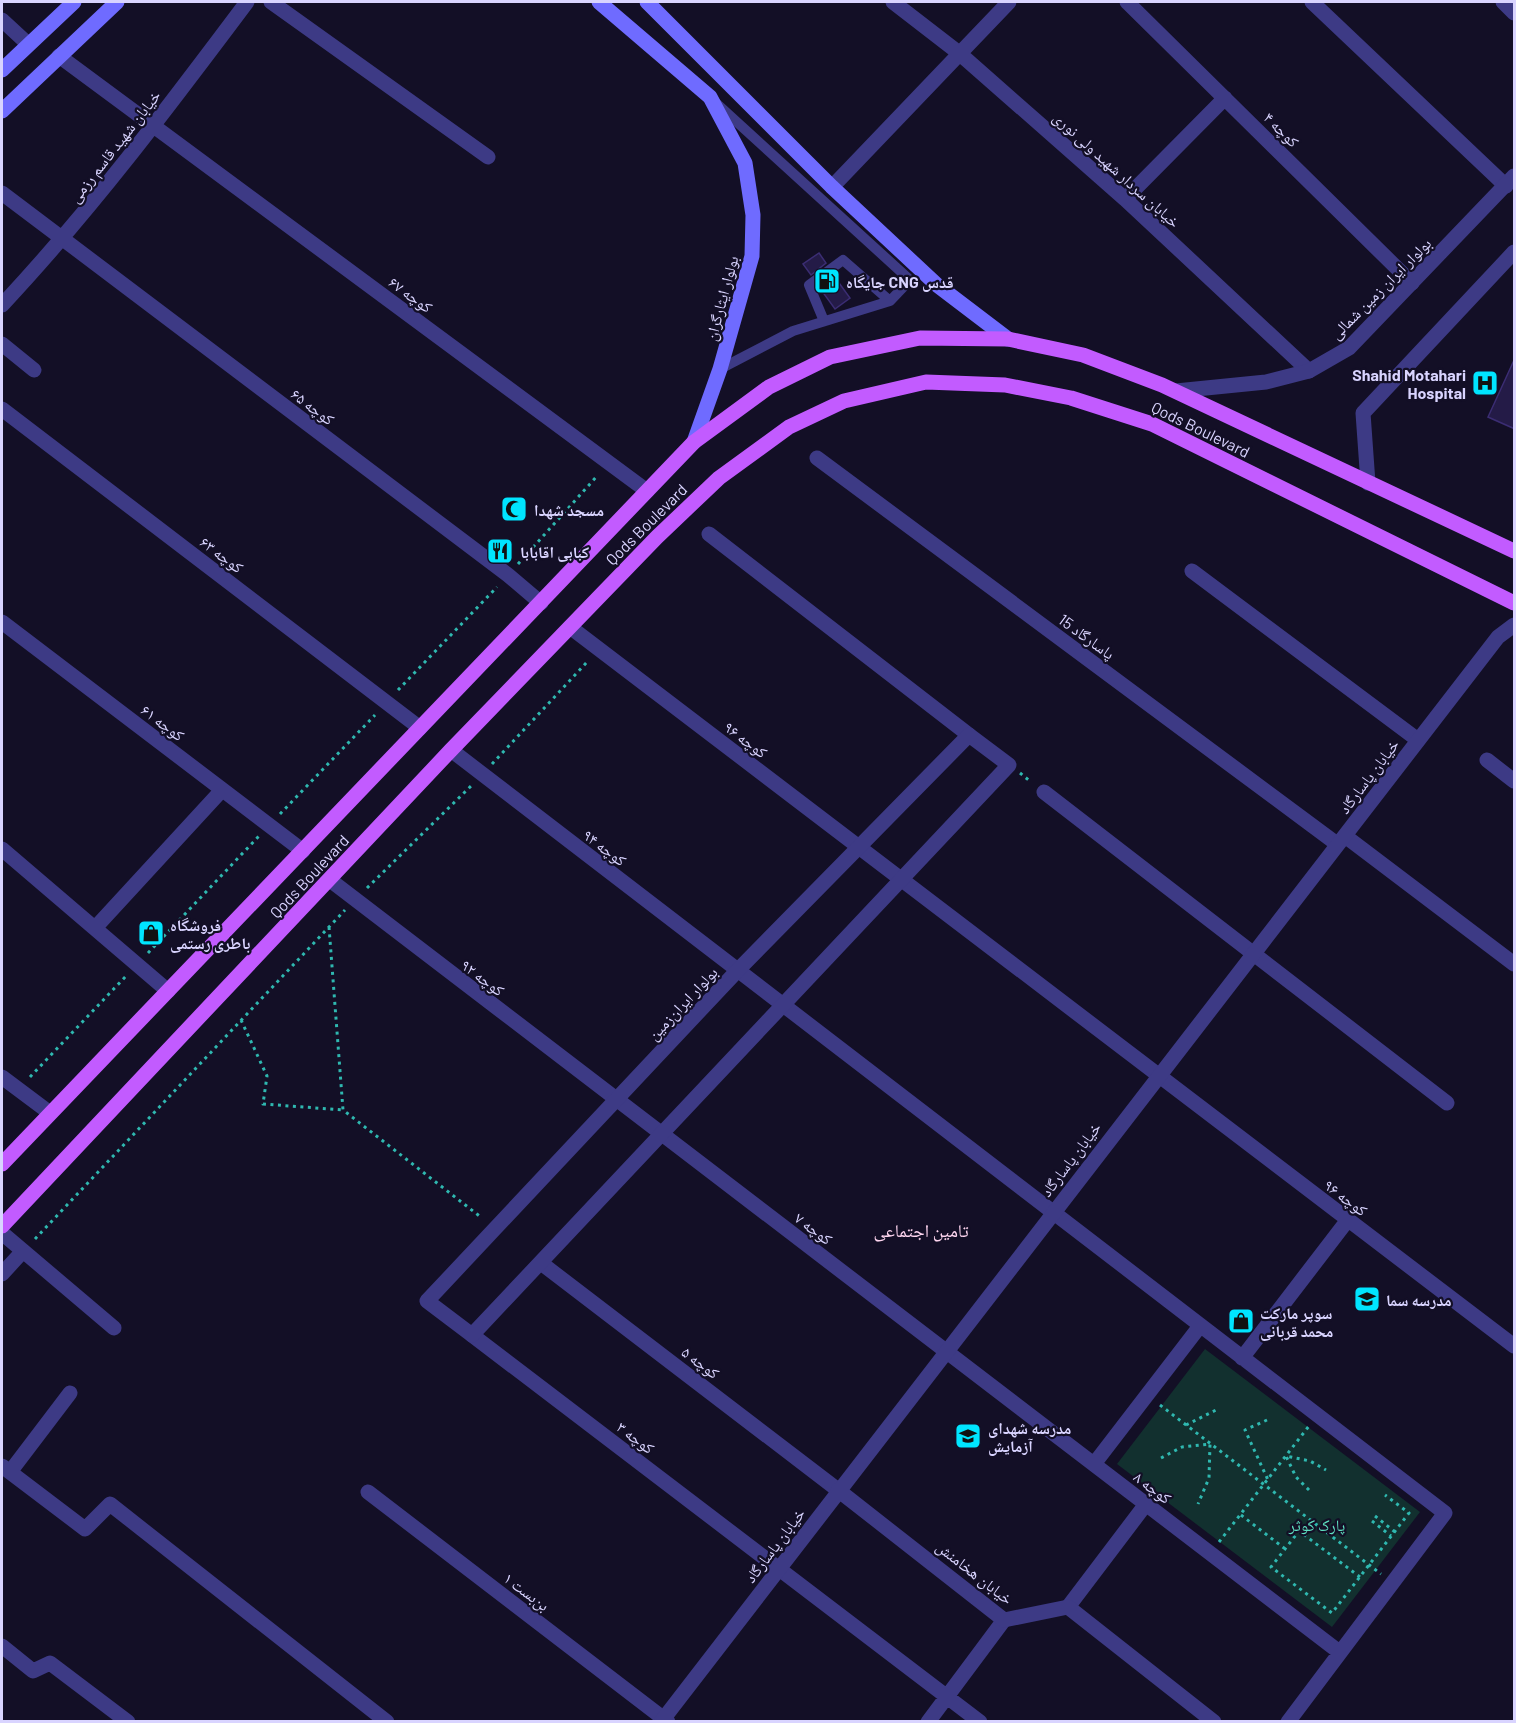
<svg xmlns="http://www.w3.org/2000/svg" width="1516" height="1723" font-family="Barlow,'Noto Naskh Arabic',sans-serif">
	<style>
		.green { fill: #12302f }
		.building { fill: #241b47; stroke: #3b2d73; stroke-width: 1.5 }
		.lines { fill: none; stroke-linecap: round; stroke-linejoin: round }
		.path { stroke: #2fb8b0; stroke-width: 3; stroke-dasharray: 3 4.5; stroke-linecap: butt }
		.service { stroke: #3d3a85; stroke-width: 10 }
		.minor { stroke: #3d3a85; stroke-width: 15 }
		.tertiary { stroke: #3d3a85; stroke-width: 15 }
		.secondary { stroke: #6f6bff; stroke-width: 15 }
		.primary { stroke: #c25bff; stroke-width: 15 }
		.labels { text-anchor: middle; dominant-baseline: central; stroke-width: 4.5; stroke-linejoin: round; paint-order: stroke }
		.street-label { font-size: 16px; fill: #d9d4ff; stroke: #130f26 }
		.poi-label { font-size: 16px; font-weight: bold; fill: #d9d4ff; stroke: #130f26; text-anchor: start }
		.park-label { font-size: 16px; fill: #5fe0c0; stroke: #130f26 }
		.neighbourhood-label { font-size: 18px; fill: #ffd6f0; stroke: #130f26 }
	</style>
	<rect width="100%" height="100%" fill="#130f26"/>
	<path class="green" d="M1205 1349 1420 1512 1332 1627 1117 1464Z"/>
	<path class="building" d="M819 253 826 263 811 275 803 264Z
		M834 276 850 298 835 309 819 287Z
		M1515 358V429L1488 417Z"/>
	<g class="lines">
		<path class="path" d="M518 564 598 475
			M398 690 497 587
			M492 764 588 661
			M1020 773 1031 782
			M280 814 375 715
			M367 888 471 786
			M329 927 343 1110 482 1218
			M148 953 259 836
			M241 1020 267 1076 263 1104 343 1110
			M30 1077 127 975
			M35 1239 345 910
			M1160 1405 1381 1574
			M1267 1420 1245 1430 1268 1480
			M1186 1425 1216 1410
			M1161 1458 1182 1447 1210 1444 1209 1478 1198 1504
			M1309 1490 1296 1477 1286 1456 1310 1461 1326 1470
			M1241 1515 1284 1548
			M1375 1516 1395 1532
			M1372 1521 1391 1536
			M1219 1542 1309 1426
			M1360 1577 1299 1531 1271 1567 1332 1613 1409 1513 1385 1495"/>
		<path class="service" d="M716 103 910 280 890 301 793 331 720 369
			M824 321 809 285 843 260 890 301"/>
		<path class="minor" d="M271 2 488 157
			M893 2 959 53 1125 199 1309 371
			M1127 2 1412 283
			M1312 2 1506 186
			M1503 2 1514 13
			M2 20 28 44
			M59 56 647 491
			M832 187 1009 2
			M2 193 508 575 541 603
			M1125 199 1225 98
			M2 305C91 210 169 106 247 2
			M2 344 34 370
			M2 409 420 728
			M817 458 1337 844
			M709 534 969 735
			M1192 571 1418 740
			M2 622 303 851
			M570 627 1514 1346
			M451 750 1445 1513 1288 1722
			M1487 760 1514 781
			M1044 792 1447 1103
			M1345 836 1514 964
			M2 849 168 991
			M330 880 1338 1651
			M95 928 222 790
			M2 1077 50 1113
			M2 1233 114 1328
			M541 1263 838 1490
			M2 1274 23 1251
			M472 1335 980 1722
			M1242 1358 1347 1221
			M1094 1464 1200 1326
			M2 1466 85 1529 110 1504 387 1722
			M10 1472 70 1393
			M368 1492 668 1722
			M1068 1607 1146 1504
			M2 1646 33 1671 50 1663 128 1722
			M928 1722 1004 1620"/>
		<path class="tertiary" d="M1176 391 1266 382 1309 371 1349 348 1514 176
			M1368 483 1363 413 1514 252
			M969 735 1009 765 472 1335 427 1301 737 971Z
			M838 1490 1004 1620 1068 1607 1214 1722
			M661 1722C939 1359 1219 998 1498 637L1514 625"/>
		<path class="secondary" d="M599 2 710 97 745 163 753 215 752 256 720 369 694 442
			M647 2 832 187 937 285 1008 339
			M2 70 74 2
			M2 111 117 2"/>
		<path class="primary" d="M2 1164 694 442 769 387 830 357 920 338 1008 339 1083 355 1162 385 1514 551
			M2 1226 451 750 657 537 719 478 789 427 844 401 926 382 1005 385 1071 398 1152 424 1514 603"/>
	</g>
	<defs>
		<symbol id="fuel-square" viewBox="-11 -11 22 22"><rect x="-9" y="-9" width="18" height="18" rx="4" fill="#00e5ff" stroke="#130f26"/><path d="M-5.5-6h7V0h2V4h1.3V-2.5L3-4.5l.8-.8L6-3V5H2.5V1h-1V6h-7ZM-4.2-4.7v3.2H.2V-4.7Z" fill="#111"/></symbol>
		<symbol id="hospital-square" viewBox="-11 -11 22 22"><rect x="-9" y="-9" width="18" height="18" rx="4" fill="#00e5ff" stroke="#130f26"/><path d="M-5-5h3v3.5h4V-5h3V5h-3V1.5h-4V5h-3Z" fill="#111"/></symbol>
		<symbol id="mosque-square" viewBox="-11 -11 22 22"><rect x="-9" y="-9" width="18" height="18" rx="4" fill="#00e5ff" stroke="#130f26"/><path d="M3.5-4.9A6 6 0 1 0 3.5 4.9A5 5 0 1 1 3.5-4.9Z" fill="#111"/></symbol>
		<symbol id="restaurant-square" viewBox="-11 -11 22 22"><rect x="-9" y="-9" width="18" height="18" rx="4" fill="#00e5ff" stroke="#130f26"/><path d="M-5-6h1v4h1v-4h1v4h1v-4h1v5L-1.5 .5V6h-2V.5L-5-1ZM5-6V6H3V1.5H1.5Q1.5-4 5-6Z" fill="#111"/></symbol>
		<symbol id="shop-square" viewBox="-11 -11 22 22"><rect x="-9" y="-9" width="18" height="18" rx="4" fill="#00e5ff" stroke="#130f26"/><path d="M-5-2.5h2.3a2.7 3.5 0 0 1 5.4 0H5L5.5 6h-11ZM-1.5-2.5h3a1.5 2.3 0 0 0-3 0Z" fill="#111"/></symbol>
		<symbol id="school-square" viewBox="-11 -11 22 22"><rect x="-9" y="-9" width="18" height="18" rx="4" fill="#00e5ff" stroke="#130f26"/><path d="M0-5L7-2L0 1L-7-2ZM-4 1L0 2.5L4 1V4Q0 6-4 4Z" fill="#111"/></symbol>
	</defs>
	<g fill-rule="evenodd">
		<use href="#fuel-square" x="812" y="266" width="30" height="30"/>
		<use href="#hospital-square" x="1470" y="368" width="30" height="30"/>
		<use href="#mosque-square" x="499" y="494" width="30" height="30"/>
		<use href="#restaurant-square" x="485" y="536" width="30" height="30"/>
		<use href="#shop-square" x="136" y="918" width="30" height="30"/>
		<use href="#school-square" x="1352" y="1284" width="30" height="30"/>
		<use href="#shop-square" x="1226" y="1306" width="30" height="30"/>
		<use href="#school-square" x="953" y="1421" width="30" height="30"/>
	</g>
	<g class="labels">
		<g class="street-label">
			<text transform="translate(1282 129) rotate(45)">کوچه ۴</text>
			<text transform="translate(114 146) rotate(-52)">خیابان شهید قاسم رزمی</text>
			<text transform="translate(1117 169) rotate(42)">خیابان سردار شهید ولی نوری</text>
			<text transform="translate(1380 288) rotate(-45)">بولوار ایران زمین شمالی</text>
			<text transform="translate(411 294) rotate(36)">کوچه ۶۷</text>
			<text transform="translate(721 298) rotate(-75)">بولوار ایثارگران</text>
			<text transform="translate(313 406) rotate(37)">کوچه ۶۵</text>
			<text transform="translate(1201 429) rotate(26)">Qods Boulevard</text>
			<text transform="translate(646 524) rotate(-45)">Qods Boulevard</text>
			<text transform="translate(222 554) rotate(37)">کوچه ۶۳</text>
			<text transform="translate(1087 636) rotate(36)">پاسارگاد 15</text>
			<text transform="translate(163 722) rotate(37)">کوچه ۶۱</text>
			<text transform="translate(746 739) rotate(37)">کوچه ۹۶</text>
			<text transform="translate(1368 776) rotate(-53)">خیابان پاسارگاد</text>
			<text transform="translate(605 847) rotate(37)">کوچه ۹۴</text>
			<text transform="translate(309 876) rotate(-47)">Qods Boulevard</text>
			<text transform="translate(483 977) rotate(37)">کوچه ۹۲</text>
			<text transform="translate(682 1003) rotate(-47)">بولوار ایران‌زمین</text>
			<text transform="translate(1070 1159) rotate(-53)">خیابان پاسارگاد</text>
			<text transform="translate(1346 1197) rotate(37)">کوچه ۹۶</text>
			<text transform="translate(814 1228) rotate(37)">کوچه ۷</text>
			<text transform="translate(701 1362) rotate(37)">کوچه ۵</text>
			<text transform="translate(636 1437) rotate(37)">کوچه ۳</text>
			<text transform="translate(1153 1487) rotate(37)">کوچه ۸</text>
			<text transform="translate(774 1545) rotate(-53)">خیابان پاسارگاد</text>
			<text transform="translate(975 1572) rotate(38)">خیابان هخامنش</text>
			<text transform="translate(527 1591) rotate(37)">بن‌بست ۱</text>
		</g>
		<g class="poi-label">
			<text x="846" y="281">جایگاه CNG قدس</text>
			<text x="1466" y="374" text-anchor="end">Shahid Motahari<tspan x="1466" dy="18">Hospital</tspan></text>
			<text x="534" y="509">مسجد شهدا</text>
			<text x="520" y="551">کبابی اقابابا</text>
			<text x="170" y="924">فروشگاه<tspan x="170" dy="18">باطری رستمی</tspan></text>
			<text x="1386" y="1299">مدرسه سما</text>
			<text x="1260" y="1312">سوپر مارکت<tspan x="1260" dy="18">محمد قربانی</tspan></text>
			<text x="988" y="1427">مدرسه شهدای<tspan x="988" dy="18">آزمایش</tspan></text>
		</g>
		<g class="park-label">
			<text x="1317" y="1524">پارک کوثر</text>
		</g>
		<g class="neighbourhood-label">
			<text x="921" y="1230">تامین اجتماعی</text>
		</g>
	</g>
	<rect width="1516" height="1723" fill="none" stroke="#d9d4ff" stroke-width="6"/>
</svg>
